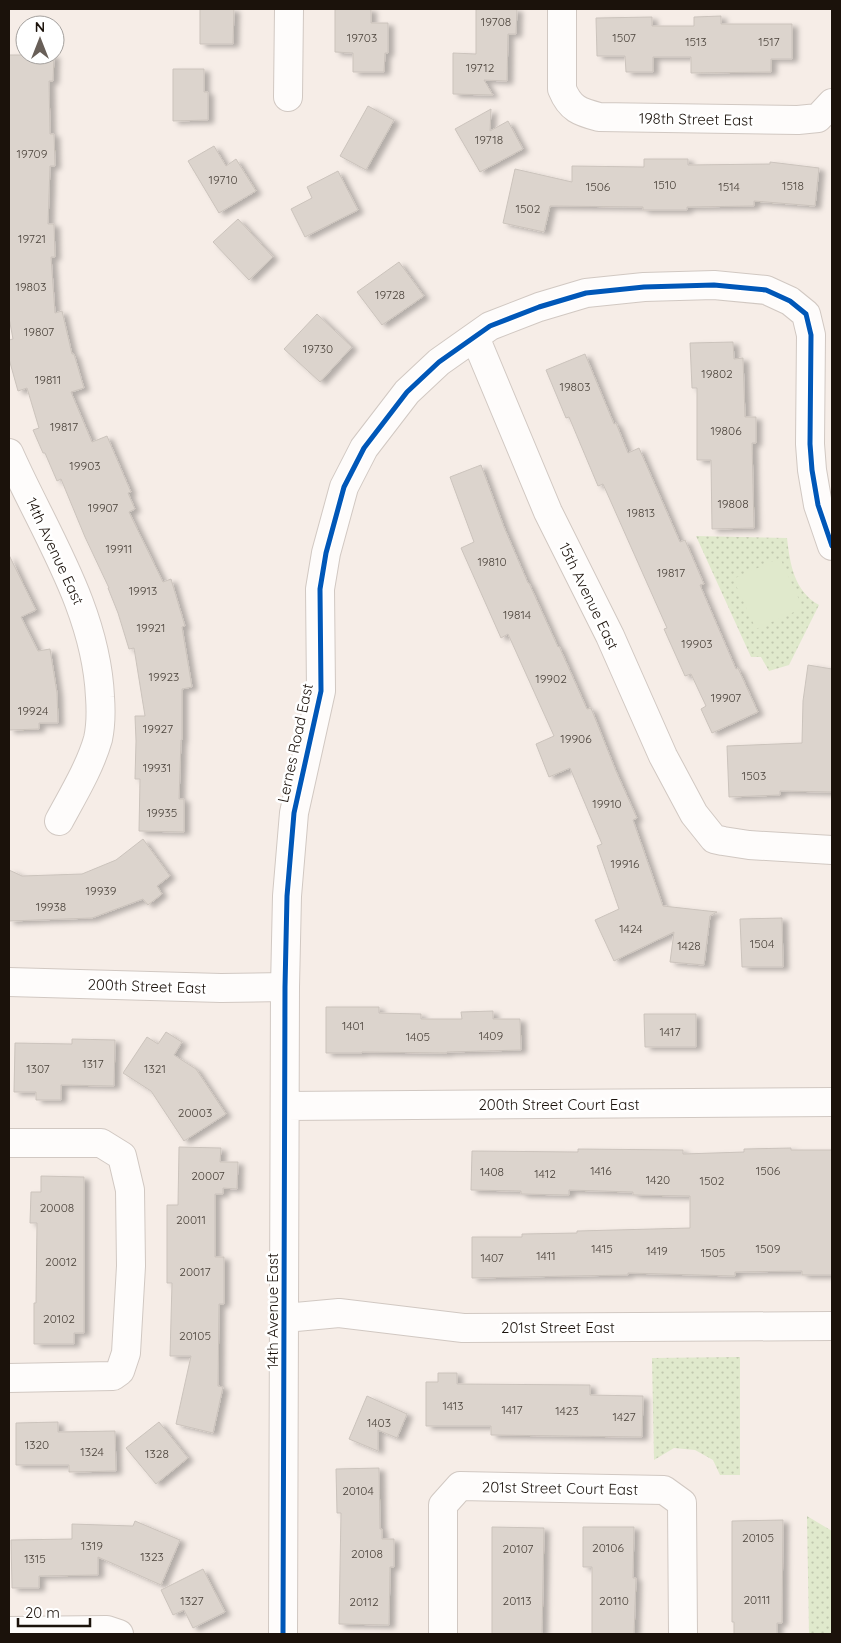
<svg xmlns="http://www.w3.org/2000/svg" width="841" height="1643" font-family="Quicksand,sans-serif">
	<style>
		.grass { fill: url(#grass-dots) }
		.pitch { fill: #e0e9cc }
		.building { fill: #dcd4cd; stroke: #cbc3bc; filter: url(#shadow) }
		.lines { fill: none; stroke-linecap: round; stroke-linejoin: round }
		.minor-casing { stroke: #d1c8c2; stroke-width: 30 }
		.minor { stroke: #fefcfb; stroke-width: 28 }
		.cycleway-casing { stroke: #fff; stroke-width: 8 }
		.cycleway { stroke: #0057b8; stroke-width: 5 }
		.labels { text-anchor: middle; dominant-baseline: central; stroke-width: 5; stroke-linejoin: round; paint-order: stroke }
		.number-label { font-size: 12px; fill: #4c443c }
		.street-label { font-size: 15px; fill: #1b120b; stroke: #fff }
	</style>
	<defs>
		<pattern id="grass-dots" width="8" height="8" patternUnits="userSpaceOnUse" patternTransform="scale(1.25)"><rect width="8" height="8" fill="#e0e9cc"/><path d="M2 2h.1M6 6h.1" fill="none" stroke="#c0c7ae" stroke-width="1.8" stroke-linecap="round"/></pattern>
		<filter id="shadow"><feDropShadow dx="5.5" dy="3" stdDeviation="2.5" flood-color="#0004"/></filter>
	</defs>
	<rect width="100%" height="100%" fill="#f6ede7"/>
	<path class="grass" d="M696 536 787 538C790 564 794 591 819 605L789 665 769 671 761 657H751Z
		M740 1357V1475H720L713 1460 695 1450 674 1448 654 1460 652 1358Z
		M807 1516 832 1531V1634H809Z"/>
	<path class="pitch" d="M780 558 803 608 756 629 733 579Z"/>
	<path class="building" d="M200 9H234L233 44H200Z
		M335 9H371V23H388V53H385L384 72H353V53L335 52Z
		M476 9H517L516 34H508L507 81 484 80 493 95 453 94V53L476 54Z
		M721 16V24H792V59H771V72L691 73V57H653V72H626L625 56H597L596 18 652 17V26H694V17Z
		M9 55H54L53 81H49L50 134H54L55 166H50L48 224H54L55 257H51L55 313 62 311 72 354H74L84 388 71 392 92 442 107 436 131 492 128 493 135 509 129 512 163 582 171 579 185 626 182 627 192 687 182 689V740H181L179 799H184V832L139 831 140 779H135L136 741 135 716H145L134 648 129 649 118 613 108 588H109L85 537 61 479 57 481 45 453H43L33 430 39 428 27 388 18 391 9 359V340L13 339 9 318Z
		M173 69H204V92H208V120L173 121Z
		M368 106 394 120 366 170 340 156Z
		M491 109 490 131 508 121 523 149 480 172 455 129Z
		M214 146 226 166 236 159 256 191 219 213 188 161Z
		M644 159H688V165L770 164V162L819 168 815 206 754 201V206L687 207V210H643V207L550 206 544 232 503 223 515 169 572 182V166L644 167Z
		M338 171 358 210 305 237 291 209 312 198 307 187Z
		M238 219 273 257 249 280 213 242Z
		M399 262 424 296 382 325 357 292Z
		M317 314 352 347 320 382 284 349Z
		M733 342 734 359 743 358 745 417H756V443H752L754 528 712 529 711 460H697V388H692L690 343Z
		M585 354 614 424 616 423 628 453 639 448 680 542 685 540 704 584 700 585 736 669 738 668 758 712 712 733 701 709 706 706 691 674 685 676 664 629 667 628 603 484 598 486 569 417 566 418 546 370Z
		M481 465 504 527 528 583H529L558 647 559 646 587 709 591 708 616 771 637 818 633 820 663 906 717 912 710 916 704 965 670 962 674 932 614 961 595 920 619 909 597 846 602 844 570 768 549 777 536 744 554 736 508 634 501 638 461 548 474 542 450 477Z
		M9 555 36 610 21 617 38 651 50 649 57 693 58 723H39V729L9 730Z
		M808 665 832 669V792L780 791V795L729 797 727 746 802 743 803 701Z
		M143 839 170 876 157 886 162 894 148 905 143 899 92 918 9 921V870L22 876 82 874 116 860Z
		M782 918 783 967H742L740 919Z
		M326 1007H379V1013L421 1014V1019H462L461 1012 493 1011V1019H520L521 1050 447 1052V1053L362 1052V1053H326Z
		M644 1014H696V1047H645Z
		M166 1032 182 1042 174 1055 196 1069 226 1114 184 1141 151 1091 123 1073 147 1037 158 1044Z
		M72 1039 115 1040 114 1086 61 1085V1100H36V1092H14L15 1043 72 1044Z
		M179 1147 221 1148 220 1162H238L237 1189 223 1188V1194H215V1257H224V1304H219L218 1386 223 1387 213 1433 176 1424 191 1356H170L172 1283H167V1205H178Z
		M791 1148V1150H832V1275H802V1271L735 1272V1276L628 1273V1275L570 1276 472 1278V1237H522V1234L577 1233V1231L690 1228V1196L633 1195V1192L569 1190V1195L521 1194V1191L471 1190 472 1151 578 1152V1149L683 1150V1154L744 1152V1149Z
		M41 1176 84 1177V1333H74V1344H34V1303H36L37 1223H30L31 1192H41Z
		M438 1373H457V1384L590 1385V1395L643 1396 642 1437 491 1435V1426H426V1382H438Z
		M367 1396 407 1414 397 1438 378 1430V1451L349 1439Z
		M58 1422V1432L115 1431 116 1471 69 1472V1465H16V1423Z
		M159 1422 188 1458 156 1484 126 1448Z
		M379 1468 380 1529H382V1539H394V1567H390L389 1625 339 1624 341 1513H337L336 1469Z
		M783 1520 782 1623H777V1634H734V1622H732V1521Z
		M135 1521 180 1540 161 1585 98 1557V1575L39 1576V1588H12L11 1540 72 1539V1524L133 1526Z
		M492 1527 544 1528 542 1634H492Z
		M583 1527H634L633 1578H636L634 1634H592V1567H583Z
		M203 1569 225 1612 193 1628 184 1610 173 1615 161 1590Z"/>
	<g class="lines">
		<defs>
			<path id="minor" d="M562 9V89C570 109 580 112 599 117L798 120 818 118 832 103
				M288 97 289 9
				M475 337 548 512 610 636 663 756 694 814 714 839 723 841 749 845 832 850
				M9 453C44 532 96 608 100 697 101 711 101 725 98 739 90 767 73 795 59 821
				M9 982 221 988 285 987
				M286 1106 832 1102
				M9 1143H101L122 1156 130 1190 131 1266 126 1353 120 1371 113 1376 9 1378
				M285 1318 339 1313 463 1328 832 1326
				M9 1631 107 1630 119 1634
				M283 1634 285 987 287 896 294 813 321 691 320 589 326 553 344 487 364 448 407 392 439 362 490 326 539 307 586 293 644 287 714 285 766 290 790 301 806 314 811 335 810 444 812 470 818 505 832 546
				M443 1634V1505L460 1486 664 1490 682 1503 683 1634"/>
		</defs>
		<use href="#minor" class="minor-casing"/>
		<use href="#minor" class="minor"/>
		<defs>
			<path id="cycleway" d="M283 1634 285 987 287 896 294 813 321 691 320 589 326 553 344 487 364 448 407 392 439 362 490 326 539 307 586 293 644 287 714 285 766 290 790 301 806 314 811 335 810 444 812 470 818 505 832 546"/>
		</defs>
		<use href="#cycleway" class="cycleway-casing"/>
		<use href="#cycleway" class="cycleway"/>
	</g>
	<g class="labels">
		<g class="number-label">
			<text x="496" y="21">19708</text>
			<text x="362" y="37">19703</text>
			<text x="624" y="37">1507</text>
			<text x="696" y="41">1513</text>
			<text x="769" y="41">1517</text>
			<text x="480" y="67">19712</text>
			<text x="489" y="139">19718</text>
			<text x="32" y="153">19709</text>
			<text x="223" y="179">19710</text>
			<text x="665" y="184">1510</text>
			<text x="793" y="185">1518</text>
			<text x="598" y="186">1506</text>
			<text x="729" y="186">1514</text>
			<text x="528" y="208">1502</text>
			<text x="32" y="238">19721</text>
			<text x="31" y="286">19803</text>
			<text x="390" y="294">19728</text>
			<text x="39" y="331">19807</text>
			<text x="318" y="348">19730</text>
			<text x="717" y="373">19802</text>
			<text x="48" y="379">19811</text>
			<text x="575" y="386">19803</text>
			<text x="64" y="426">19817</text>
			<text x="726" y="430">19806</text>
			<text x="85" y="465">19903</text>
			<text x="733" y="503">19808</text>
			<text x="103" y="507">19907</text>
			<text x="641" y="512">19813</text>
			<text x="119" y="548">19911</text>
			<text x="492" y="561">19810</text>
			<text x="671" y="572">19817</text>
			<text x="143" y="590">19913</text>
			<text x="517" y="614">19814</text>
			<text x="151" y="627">19921</text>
			<text x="697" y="643">19903</text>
			<text x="164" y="676">19923</text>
			<text x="551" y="678">19902</text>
			<text x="726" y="697">19907</text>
			<text x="33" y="710">19924</text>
			<text x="158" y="728">19927</text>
			<text x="576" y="738">19906</text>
			<text x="157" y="767">19931</text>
			<text x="754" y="775">1503</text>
			<text x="607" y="803">19910</text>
			<text x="162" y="812">19935</text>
			<text x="625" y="863">19916</text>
			<text x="101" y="890">19939</text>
			<text x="51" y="906">19938</text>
			<text x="631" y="928">1424</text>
			<text x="762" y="943">1504</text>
			<text x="689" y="945">1428</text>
			<text x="353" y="1025">1401</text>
			<text x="670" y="1031">1417</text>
			<text x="491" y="1035">1409</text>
			<text x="418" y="1036">1405</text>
			<text x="93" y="1063">1317</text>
			<text x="38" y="1068">1307</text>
			<text x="155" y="1068">1321</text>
			<text x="195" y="1112">20003</text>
			<text x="601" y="1170">1416</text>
			<text x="768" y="1170">1506</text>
			<text x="492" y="1171">1408</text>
			<text x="545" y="1173">1412</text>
			<text x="208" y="1175">20007</text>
			<text x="658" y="1179">1420</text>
			<text x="712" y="1180">1502</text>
			<text x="57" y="1207">20008</text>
			<text x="191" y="1219">20011</text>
			<text x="602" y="1248">1415</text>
			<text x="768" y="1248">1509</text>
			<text x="657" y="1250">1419</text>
			<text x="713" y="1252">1505</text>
			<text x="546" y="1255">1411</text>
			<text x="492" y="1257">1407</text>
			<text x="61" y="1261">20012</text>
			<text x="195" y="1271">20017</text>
			<text x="59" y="1318">20102</text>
			<text x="195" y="1335">20105</text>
			<text x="453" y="1405">1413</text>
			<text x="512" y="1409">1417</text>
			<text x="567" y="1410">1423</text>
			<text x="624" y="1416">1427</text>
			<text x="379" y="1422">1403</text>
			<text x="37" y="1444">1320</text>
			<text x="92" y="1451">1324</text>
			<text x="157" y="1453">1328</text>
			<text x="358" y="1490">20104</text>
			<text x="758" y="1537">20105</text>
			<text x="92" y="1545">1319</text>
			<text x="608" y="1547">20106</text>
			<text x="518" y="1548">20107</text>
			<text x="367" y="1553">20108</text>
			<text x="152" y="1556">1323</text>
			<text x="35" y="1558">1315</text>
			<text x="757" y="1599">20111</text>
			<text x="192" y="1600">1327</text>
			<text x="517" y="1600">20113</text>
			<text x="614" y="1600">20110</text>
			<text x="364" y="1601">20112</text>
		</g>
		<g class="street-label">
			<text transform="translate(696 119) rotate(1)">198th Street East</text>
			<text transform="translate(55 551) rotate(65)">14th Avenue East</text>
			<text transform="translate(589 596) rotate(64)">15th Avenue East</text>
			<text transform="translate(295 743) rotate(-78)">Lernes Road East</text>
			<text transform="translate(147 986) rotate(2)">200th Street East</text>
			<text x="559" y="1104">200th Street Court East</text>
			<text transform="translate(272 1311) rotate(-90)">14th Avenue East</text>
			<text x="558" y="1327">201st Street East</text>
			<text transform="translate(560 1488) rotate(1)">201st Street Court East</text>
		</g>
	</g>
	<rect width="841" height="1643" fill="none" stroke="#1b120b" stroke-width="20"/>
	<g transform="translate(40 40)"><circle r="24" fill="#ffffff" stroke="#a4a09d"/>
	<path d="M0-4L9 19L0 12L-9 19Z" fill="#685f58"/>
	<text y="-8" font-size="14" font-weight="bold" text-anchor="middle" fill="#1b120b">N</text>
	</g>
	<path d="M18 1618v8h72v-8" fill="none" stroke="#1b120b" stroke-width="2.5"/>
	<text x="25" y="1618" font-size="15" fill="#1b120b" stroke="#ffffff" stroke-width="4" paint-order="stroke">20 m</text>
</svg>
